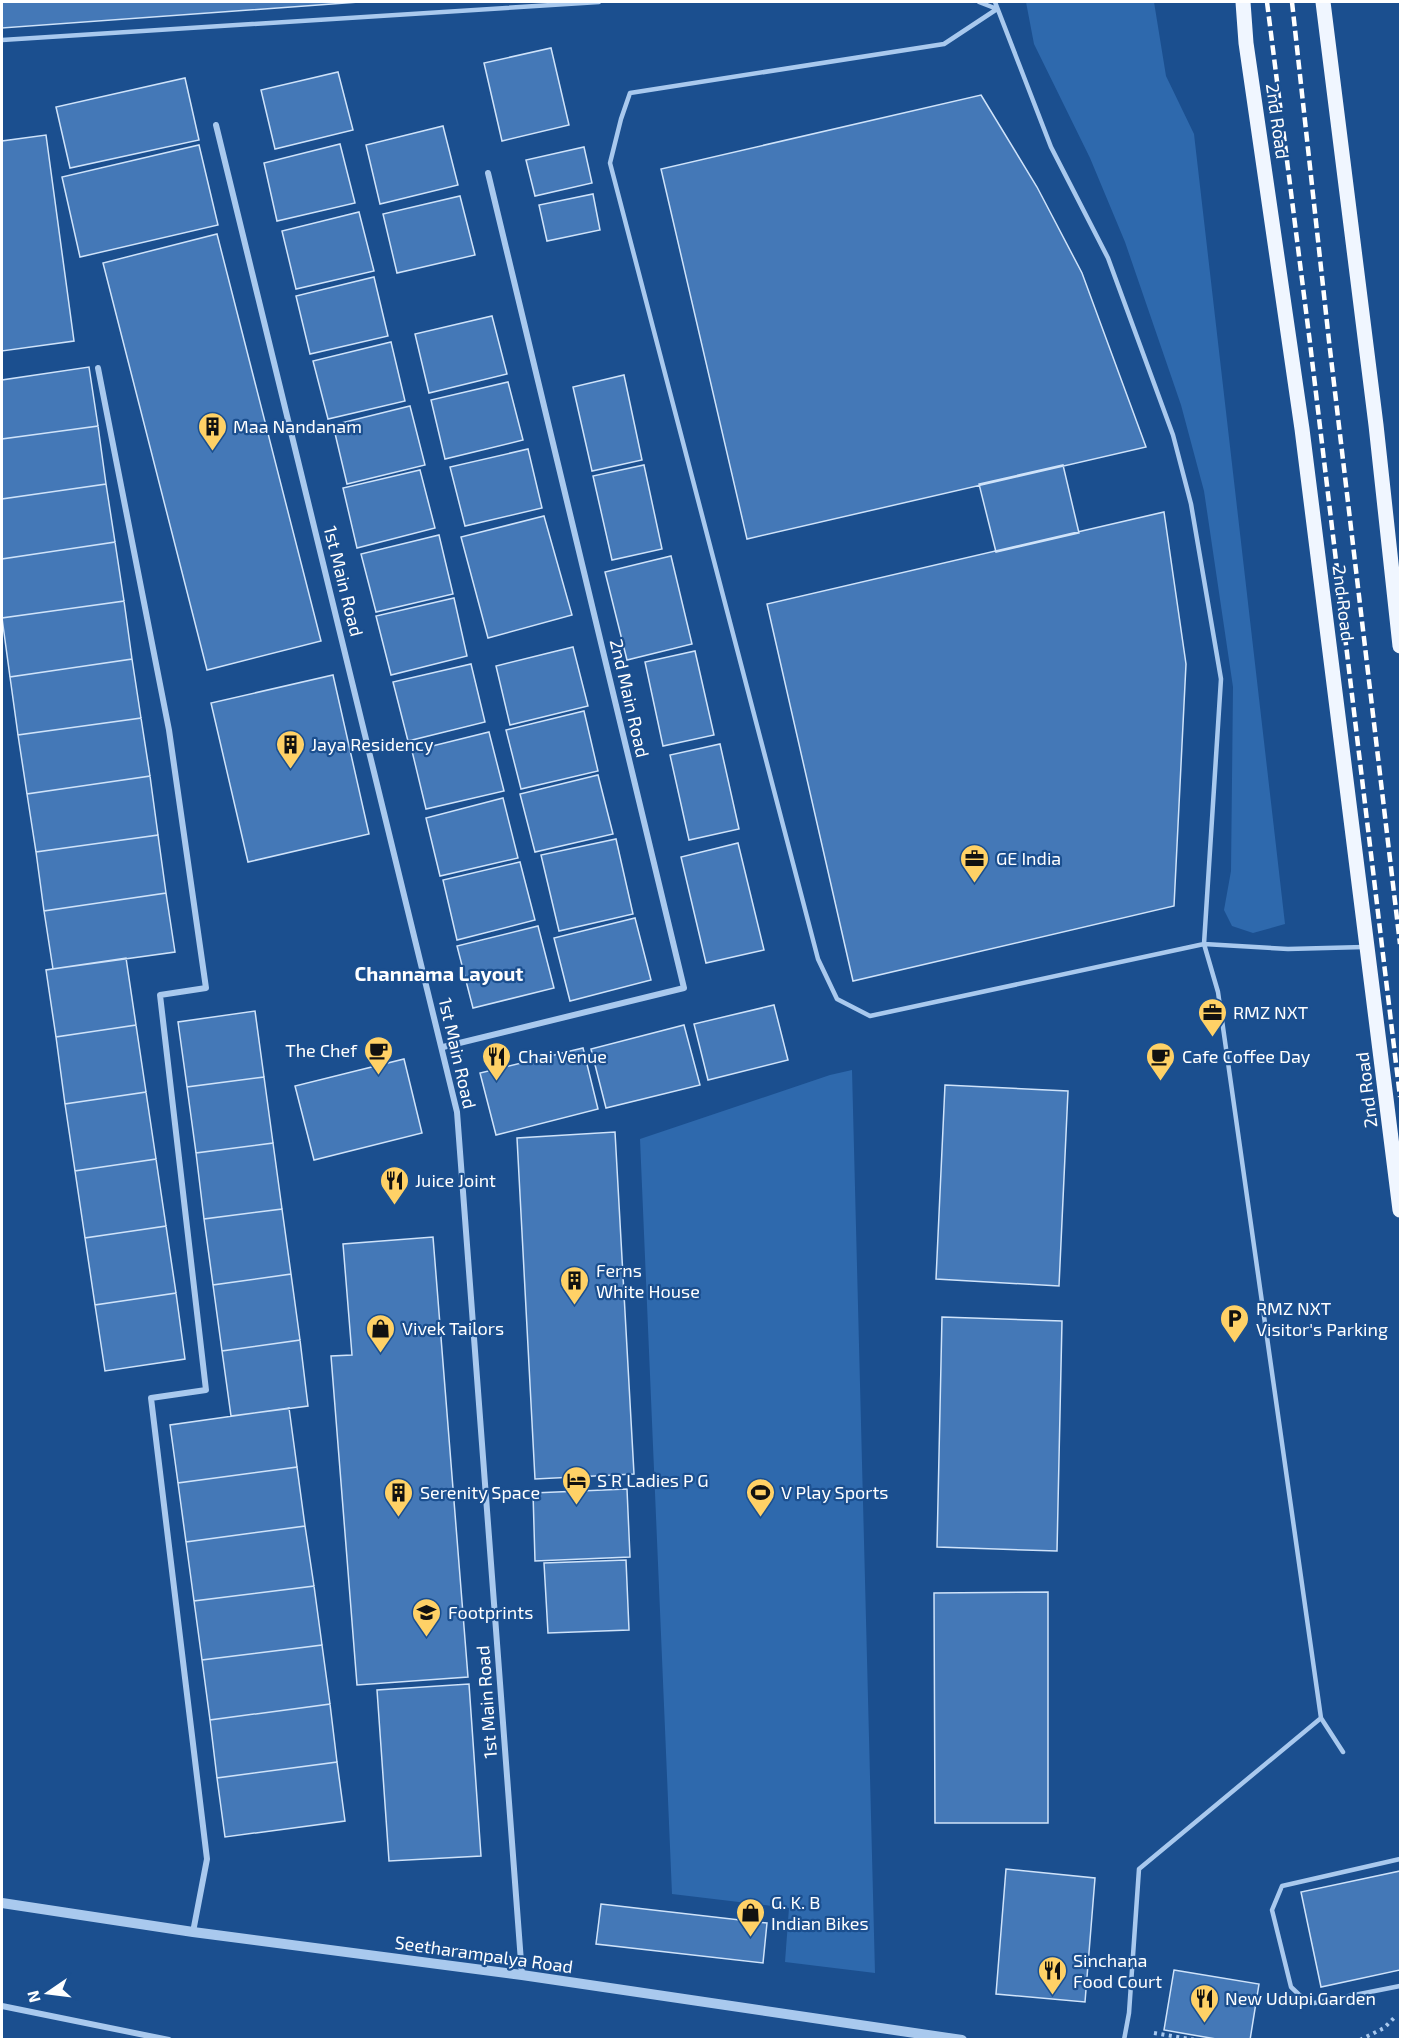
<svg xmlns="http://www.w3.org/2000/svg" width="1402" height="2041" font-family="'Exo 2',sans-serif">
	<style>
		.green { fill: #2e69ad }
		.building { fill: #4478b7; stroke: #cfe3fa; stroke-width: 1.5 }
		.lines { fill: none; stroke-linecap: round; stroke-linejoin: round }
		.path { stroke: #a9c9ee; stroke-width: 4; stroke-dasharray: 3 4.5; stroke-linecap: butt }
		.service { stroke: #a9c9ee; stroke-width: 4.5 }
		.minor { stroke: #a9c9ee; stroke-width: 6 }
		.tertiary { stroke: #a9c9ee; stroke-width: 10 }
		.primary { stroke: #f0f6ff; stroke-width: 15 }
		.rail { stroke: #fff; stroke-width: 4.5; stroke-dasharray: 10 4.5; stroke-linecap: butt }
		.labels { text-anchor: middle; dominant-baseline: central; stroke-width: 4.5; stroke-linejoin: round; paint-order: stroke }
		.street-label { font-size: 18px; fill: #fff; stroke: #1b4f8f }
		.poi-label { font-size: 18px; fill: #fff; stroke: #1b4f8f; text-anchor: start }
		.neighbourhood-label { font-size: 20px; font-weight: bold; fill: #fff; stroke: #1b4f8f }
	</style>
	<rect width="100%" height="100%" fill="#1b4f8f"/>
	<path class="green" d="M1026 2H1154L1166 76 1194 134 1285 924 1253 933 1232 926 1224 910 1231 871 1233 687 1204 491 1181 405 1125 242 1090 158 1034 44Z
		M852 1070 875 1973 785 1962 789 1908 672 1894 640 1139 830 1075Z"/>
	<path class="building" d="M2 2H359L2 28Z
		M551 48 569 125 502 141 484 63Z
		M338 72 353 130 275 149 261 90Z
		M185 78 199 140 70 168 56 107Z
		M981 95 1037 187 1082 273 1146 447 747 539 661 169Z
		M443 126 458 185 380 204 366 145Z
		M46 135 74 341 2 351V141Z
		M340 144 355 203 277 221 264 163Z
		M199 145 218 225 80 257 62 177Z
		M584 147 592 183 535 196 526 160Z
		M593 194 600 230 547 241 539 205Z
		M460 196 475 255 397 273 383 214Z
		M359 212 374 271 296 289 282 231Z
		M217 234 321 641 207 670 103 263Z
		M374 277 388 336 310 354 296 296Z
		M492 316 507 374 429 393 415 334Z
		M391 342 405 401 328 419 313 361Z
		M89 367 98 426 2 439V380Z
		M624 375 642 460 592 471 573 387Z
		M508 382 523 440 445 459 431 400Z
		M410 406 425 465 347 484 333 425Z
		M98 426 106 484 2 499V439Z
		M528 449 542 508 465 526 450 467Z
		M644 465 662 549 612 560 593 476Z
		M1063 465 1079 533 996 552 979 484Z
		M420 470 435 528 357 548 343 488Z
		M106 484 115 542 2 559V499Z
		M1164 512 1186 664 1174 906 853 981 767 604Z
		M544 516 572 615 488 638 461 537Z
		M439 535 453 594 376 612 361 554Z
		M115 542 124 601 2 618V559Z
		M671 556 692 644 627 660 605 572Z
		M454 598 467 656 391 675 376 616Z
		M124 601 132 659 10 677 2 618Z
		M573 647 588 706 510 725 496 666Z
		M695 651 714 735 663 746 645 662Z
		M132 659 141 718 18 735 10 677Z
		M471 664 485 722 408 741 393 682Z
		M333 675 369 834 248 862 211 703Z
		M584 711 598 771 521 789 506 730Z
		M141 718 150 776 27 794 18 735Z
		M489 732 504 791 426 809 412 751Z
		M720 744 739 829 689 840 670 755Z
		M598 775 613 834 535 852 520 794Z
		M150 776 158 835 36 852 27 794Z
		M503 798 518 858 440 876 426 818Z
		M158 835 166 893 44 911 36 852Z
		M616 839 633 914 559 931 541 855Z
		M738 843 764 950 706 963 681 857Z
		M520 862 535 920 457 940 443 880Z
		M166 893 175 952 53 969 44 911Z
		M635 918 651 980 570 1001 554 938Z
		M538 926 554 988 473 1008 457 946Z
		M126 958 136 1025 56 1037 46 970Z
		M774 1005 788 1060 708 1080 694 1024Z
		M255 1011 264 1077 187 1087 178 1022Z
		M136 1025 146 1092 65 1104 56 1037Z
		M684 1025 700 1085 606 1108 591 1049Z
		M583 1048 598 1109 496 1135 480 1073Z
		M404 1059 422 1133 314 1160 295 1086Z
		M264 1077 273 1143 196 1153 187 1087Z
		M945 1085 1068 1091 1059 1286 936 1279Z
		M146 1092 156 1159 75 1171 65 1104Z
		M615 1132 634 1474 535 1479 517 1138Z
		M273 1143 282 1209 204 1219 196 1153Z
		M156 1159 166 1226 85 1238 75 1171Z
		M282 1209 291 1274 213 1285 204 1219Z
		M166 1226 176 1293 95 1305 85 1238Z
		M433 1237 468 1677 357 1685 331 1356 352 1355 343 1244Z
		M291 1274 300 1340 222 1351 213 1285Z
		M176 1293 185 1359 105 1371 95 1305Z
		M942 1317 1062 1321 1057 1551 937 1547Z
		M300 1340 308 1406 231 1416 222 1351Z
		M289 1408 297 1467 178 1483 170 1425Z
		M297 1467 305 1526 186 1542 178 1483Z
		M627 1489 630 1557 535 1561 533 1493Z
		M305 1526 314 1586 194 1601 186 1542Z
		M626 1560 629 1630 548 1633 544 1563Z
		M314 1586 322 1645 202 1660 194 1601Z
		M1048 1592V1823H935L934 1593Z
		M322 1645 330 1704 210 1720 202 1660Z
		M469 1684 481 1856 389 1861 377 1690Z
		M330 1704 337 1762 217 1778 210 1720Z
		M337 1762 345 1821 225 1837 217 1778Z
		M1006 1869 1095 1878 1085 2002 996 1994Z
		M1400 1871V1970L1321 1987 1301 1892Z
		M601 1904 767 1923 763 1963 596 1944Z
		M1174 1970 1259 1984 1250 2040H1222L1164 2030Z"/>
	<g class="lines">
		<path class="path" d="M1154 2033 1196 2040
			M1360 2040 1384 2028 1394 2018"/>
		<path class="service" d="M979 2 997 9
			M995 2 1051 147 1108 258 1173 435 1191 504 1221 679 1204 944 1218 992 1321 1718 1343 1752
			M997 9 944 44 630 93 621 119 610 163 818 959 837 999 870 1016 1204 944 1288 949 1364 947
			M2 40 599 2
			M1400 1859 1282 1886 1272 1910 1291 1987 1309 2004 1400 1986
			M1124 2040 1129 2013 1139 1869 1321 1718"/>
		<path class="minor" d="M216 125 457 1112 522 1975
			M98 368 169 730 206 988 160 995 206 1390 151 1398 207 1859 193 1932
			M443 1047 684 988 488 173
			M2 2006 169 2040"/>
		<path class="tertiary" d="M2 1903 193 1932 522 1975 962 2040"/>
		<path class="primary" d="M1243 2 1246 43 1302 429 1400 1210
			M1323 2 1376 425 1400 646"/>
		<path class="rail" d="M1267 2 1310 343 1400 1097
			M1292 2 1329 341 1400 944"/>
	</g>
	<defs>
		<symbol id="building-pin" viewBox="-11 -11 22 30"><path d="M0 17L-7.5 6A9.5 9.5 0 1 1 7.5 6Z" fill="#ffd166" stroke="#1b4f8f"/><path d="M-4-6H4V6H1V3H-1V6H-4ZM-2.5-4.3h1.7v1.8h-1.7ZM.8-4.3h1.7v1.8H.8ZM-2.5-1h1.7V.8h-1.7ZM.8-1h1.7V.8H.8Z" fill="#111"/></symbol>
		<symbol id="office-pin" viewBox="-11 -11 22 30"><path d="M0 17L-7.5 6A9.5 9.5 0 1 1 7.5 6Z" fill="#ffd166" stroke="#1b4f8f"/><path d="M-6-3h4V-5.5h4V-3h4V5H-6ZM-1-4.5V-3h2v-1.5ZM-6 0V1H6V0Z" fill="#111"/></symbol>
		<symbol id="cafe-pin" viewBox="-11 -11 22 30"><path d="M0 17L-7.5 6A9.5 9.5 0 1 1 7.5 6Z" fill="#ffd166" stroke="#1b4f8f"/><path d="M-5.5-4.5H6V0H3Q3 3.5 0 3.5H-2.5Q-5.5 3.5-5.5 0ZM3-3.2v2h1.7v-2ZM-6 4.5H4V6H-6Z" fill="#111"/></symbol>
		<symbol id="restaurant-pin" viewBox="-11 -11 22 30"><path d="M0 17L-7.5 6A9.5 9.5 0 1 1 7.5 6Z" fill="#ffd166" stroke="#1b4f8f"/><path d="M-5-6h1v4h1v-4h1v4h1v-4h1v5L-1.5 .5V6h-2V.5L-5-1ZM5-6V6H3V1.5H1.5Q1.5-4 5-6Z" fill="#111"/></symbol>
		<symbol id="parking-pin" viewBox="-11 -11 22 30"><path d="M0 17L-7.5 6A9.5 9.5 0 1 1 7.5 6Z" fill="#ffd166" stroke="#1b4f8f"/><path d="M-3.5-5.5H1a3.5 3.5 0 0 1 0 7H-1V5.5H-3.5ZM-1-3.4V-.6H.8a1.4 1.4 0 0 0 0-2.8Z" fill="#111"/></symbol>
		<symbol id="shop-pin" viewBox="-11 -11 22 30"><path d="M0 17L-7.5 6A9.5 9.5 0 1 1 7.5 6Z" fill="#ffd166" stroke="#1b4f8f"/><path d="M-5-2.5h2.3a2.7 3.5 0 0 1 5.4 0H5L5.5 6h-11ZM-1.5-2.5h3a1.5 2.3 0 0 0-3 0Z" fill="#111"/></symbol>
		<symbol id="hotel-pin" viewBox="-11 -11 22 30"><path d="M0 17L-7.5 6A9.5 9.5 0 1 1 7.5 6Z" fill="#ffd166" stroke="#1b4f8f"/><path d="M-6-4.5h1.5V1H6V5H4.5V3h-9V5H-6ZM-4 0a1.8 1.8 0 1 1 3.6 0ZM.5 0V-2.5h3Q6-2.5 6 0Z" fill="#111"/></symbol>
		<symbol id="stadium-pin" viewBox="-11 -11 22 30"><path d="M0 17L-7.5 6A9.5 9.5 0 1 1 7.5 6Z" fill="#ffd166" stroke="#1b4f8f"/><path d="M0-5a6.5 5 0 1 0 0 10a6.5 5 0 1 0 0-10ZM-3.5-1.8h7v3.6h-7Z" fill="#111"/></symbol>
		<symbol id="school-pin" viewBox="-11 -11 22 30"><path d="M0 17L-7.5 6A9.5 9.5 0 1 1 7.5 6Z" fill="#ffd166" stroke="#1b4f8f"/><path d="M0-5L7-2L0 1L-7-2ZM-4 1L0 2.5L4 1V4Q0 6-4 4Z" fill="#111"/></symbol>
	</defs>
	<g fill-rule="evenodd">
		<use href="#building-pin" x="196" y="410" width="33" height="45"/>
		<use href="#building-pin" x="274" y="728" width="33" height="45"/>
		<use href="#office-pin" x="958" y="842" width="33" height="45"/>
		<use href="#office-pin" x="1196" y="996" width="33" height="45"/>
		<use href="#cafe-pin" x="362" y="1034" width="33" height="45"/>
		<use href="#restaurant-pin" x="480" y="1040" width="33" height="45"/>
		<use href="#cafe-pin" x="1144" y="1040" width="33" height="45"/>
		<use href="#restaurant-pin" x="378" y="1164" width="33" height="45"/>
		<use href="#building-pin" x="558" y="1264" width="33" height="45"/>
		<use href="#parking-pin" x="1218" y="1302" width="33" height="45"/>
		<use href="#shop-pin" x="364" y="1312" width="33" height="45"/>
		<use href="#hotel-pin" x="560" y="1464" width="33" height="45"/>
		<use href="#building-pin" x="382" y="1476" width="33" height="45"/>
		<use href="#stadium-pin" x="744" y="1476" width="33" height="45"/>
		<use href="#school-pin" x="410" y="1596" width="33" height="45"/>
		<use href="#shop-pin" x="734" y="1896" width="33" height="45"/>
		<use href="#restaurant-pin" x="1036" y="1954" width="33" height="45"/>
		<use href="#restaurant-pin" x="1188" y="1982" width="33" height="45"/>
	</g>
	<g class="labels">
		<g class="street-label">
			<text transform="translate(1278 121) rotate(82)">2nd Road</text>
			<text transform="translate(344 581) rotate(76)">1st Main Road</text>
			<text transform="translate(1344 603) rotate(83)">2nd Road</text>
			<text transform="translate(630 698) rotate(77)">2nd Main Road</text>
			<text transform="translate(458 1053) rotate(77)">1st Main Road</text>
			<text transform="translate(1366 1090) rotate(-97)">2nd Road</text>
			<text transform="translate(486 1702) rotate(-94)">1st Main Road</text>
			<text transform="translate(484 1954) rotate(8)">Seetharampalya Road</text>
		</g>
		<g class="poi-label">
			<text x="233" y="426">Maa Nandanam</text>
			<text x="311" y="744">Jaya Residency</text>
			<text x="996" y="858">GE India</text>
			<text x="1233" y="1012">RMZ NXT</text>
			<text x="357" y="1050" text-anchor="end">The Chef</text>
			<text x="518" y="1056">Chai Venue</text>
			<text x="1182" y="1056">Cafe Coffee Day</text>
			<text x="415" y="1180">Juice Joint</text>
			<text x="596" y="1270">Ferns<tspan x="596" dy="21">White House</tspan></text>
			<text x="1256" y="1308">RMZ NXT<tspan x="1256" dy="21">Visitor's Parking</tspan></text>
			<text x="402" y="1328">Vivek Tailors</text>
			<text x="597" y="1480">S R Ladies P G</text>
			<text x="420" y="1492">Serenity Space</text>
			<text x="781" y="1492">V Play Sports</text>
			<text x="448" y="1612">Footprints</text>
			<text x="771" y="1902">G. K. B<tspan x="771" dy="21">Indian Bikes</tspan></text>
			<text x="1073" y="1960">Sinchana<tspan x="1073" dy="21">Food Court</tspan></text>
			<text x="1225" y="1998">New Udupi Garden</text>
		</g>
		<g class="neighbourhood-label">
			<text x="439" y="973">Channama Layout</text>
		</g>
	</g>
	<rect width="1402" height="2041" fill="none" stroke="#ffffff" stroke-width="6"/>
	<g transform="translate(48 1993) rotate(256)" stroke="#1b4f8f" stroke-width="4.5" paint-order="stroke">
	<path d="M0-4.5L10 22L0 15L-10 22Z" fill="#ffffff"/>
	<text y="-9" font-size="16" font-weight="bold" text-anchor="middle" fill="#ffffff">N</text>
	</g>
</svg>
